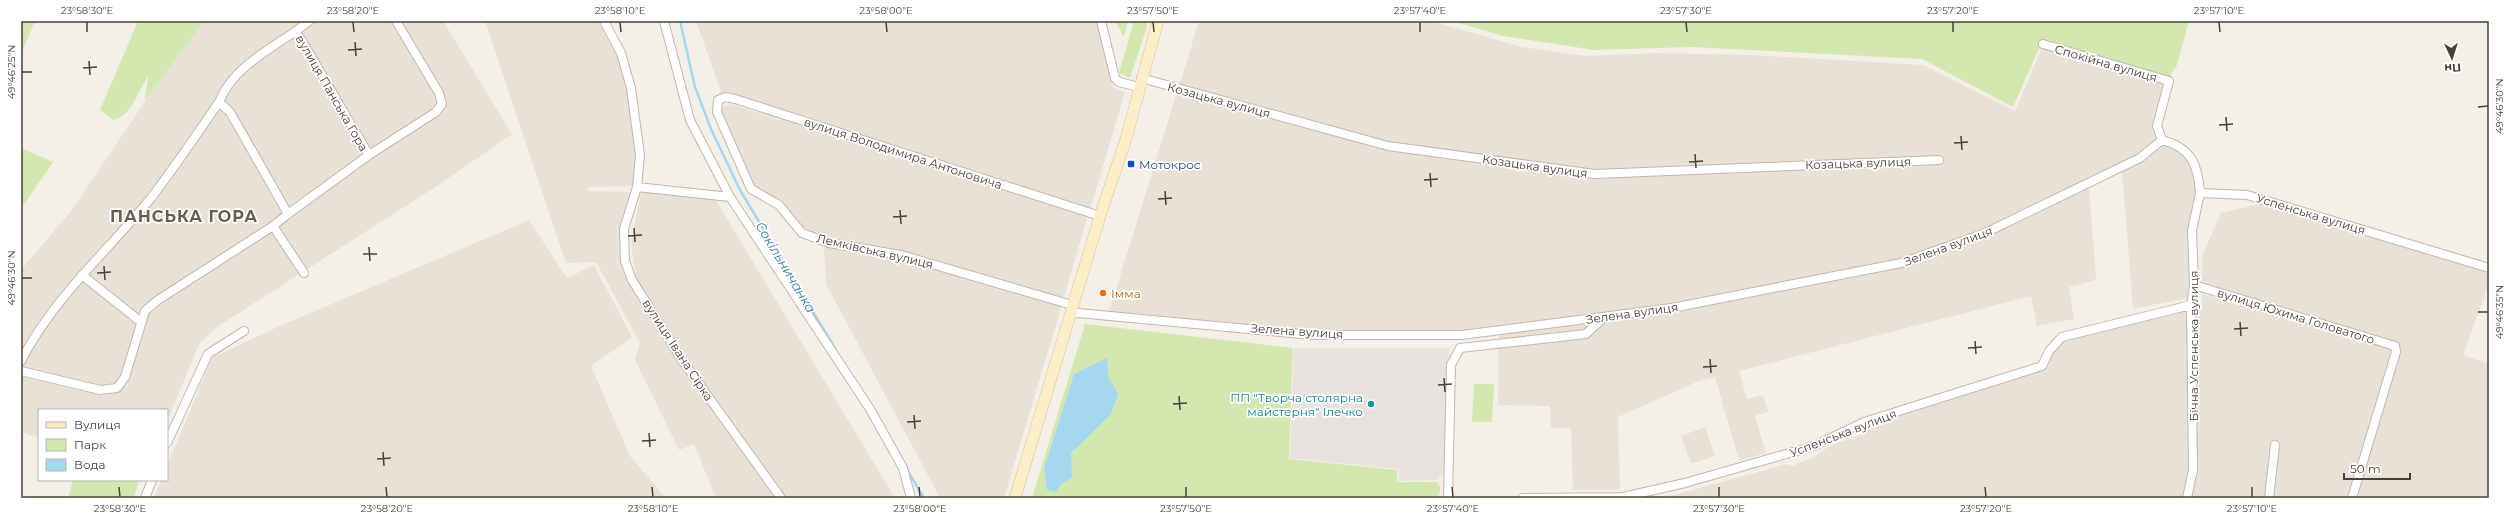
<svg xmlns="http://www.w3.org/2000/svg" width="2510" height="519" font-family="Montserrat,sans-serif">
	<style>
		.residential { fill: #e8e1d6 }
		.industrial { fill: #e7e2dd }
		.green { fill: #d3e8b1 }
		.water { fill: #a5d7f0 }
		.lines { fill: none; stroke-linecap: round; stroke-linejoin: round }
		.stream { stroke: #a5d7f0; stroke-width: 2.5 }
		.street-casing { stroke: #c0b7ab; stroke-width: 10 }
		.secondary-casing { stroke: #d4c099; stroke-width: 12 }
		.street { stroke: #fff; stroke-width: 8 }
		.secondary { stroke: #feeec8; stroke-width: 11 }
		.ticks { fill: none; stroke: #484037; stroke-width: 1.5 }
		.transit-dot { fill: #1a4fb4; stroke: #fff; stroke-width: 1.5 }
		.food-dot { fill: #e8710a; stroke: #fff; stroke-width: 1.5 }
		.culture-dot { fill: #0f9aa8; stroke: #fff; stroke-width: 1.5 }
		.labels { text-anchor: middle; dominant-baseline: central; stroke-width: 3.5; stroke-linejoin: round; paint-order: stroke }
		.street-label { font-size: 12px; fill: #484037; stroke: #fff }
		.transit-label { font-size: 12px; fill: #164399; stroke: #fff; text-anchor: start }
		.food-label { font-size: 12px; fill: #c56008; stroke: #fff; text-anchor: start }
		.culture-label { font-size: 12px; fill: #0d838f; stroke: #fff; text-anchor: end }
		.water-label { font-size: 13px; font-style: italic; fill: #2c79a4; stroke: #fff }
		.district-label { font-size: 16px; font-weight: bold; letter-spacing: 1px; fill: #6a5d4e; stroke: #fff }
		.neatline { fill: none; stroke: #484037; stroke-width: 1.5 }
		.ticks-label { font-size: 10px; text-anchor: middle; fill: #484037 }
	</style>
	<rect width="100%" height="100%" fill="#f4f0e8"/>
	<path class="residential" d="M199 21H443L512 134 437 186 217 327 199 344 167 422V410H39V438L21 432V270L72 210Z
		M485 21H600L614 49 626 83 638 154 635 186 589 187 587 191 633 192 620 242 625 265 632 282 778 498H716L694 444 679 450 635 360 640 343 596 262 566 263Z
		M696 21H1097L1113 87 1125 92 1090 210 720 97V89Z
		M1199 21H1431L1522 47 1585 56 1656 53 1751 55 1923 65 2015 111 2043 45 2165 82 2156 115 2158 138 2141 154 1982 231 1902 260 1675 305 1456 332 1314 330 1109 312 1177 92 1377 146 1597 172 1392 144 1179 87Z
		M730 104 1088 215 1063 300 833 241 806 231 780 204 753 185 719 110Z
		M2162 142 2187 157 2194 166 2197 196 2189 225 2188 298 2133 309 2122 170Z
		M2089 186 2096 280 2069 287 2074 319 2037 326 2031 296 1739 371 1747 399 1763 395 1768 412 1755 416 1766 453 1739 461 1715 377 1701 380 1618 417 1620 490H1573L1571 428H1551L1550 406 1498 405 1499 333 1889 268Z
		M645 191 715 199 895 498H785L680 353 636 278 631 243 641 192Z
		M2263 203 2489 270V284L2463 355 2489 364V498H2354L2399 350 2202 289 2203 254 2221 213Z
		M529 220 567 278 594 265 632 337 591 366 630 456 666 498H154L161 480H167V466L212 358 273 329Z
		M824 244 894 256 1062 305 1004 498H940L826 284Z
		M2202 294 2393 348 2348 498H2190L2195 476 2193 312 2202 310Z
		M2188 310 2190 476 2184 498H1663L1787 464 1792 466 1816 456 1829 446 1864 434 1868 424 2035 372 2063 341 2068 339Z
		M1705 427 1715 456 1691 464 1681 436Z"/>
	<path class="industrial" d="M1294 348H1449L1447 470 1437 480 1399 481 1398 469 1290 458Z"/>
	<path class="green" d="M21 21H35L21 54Z
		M138 21H204L145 100 148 76C139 90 131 117 113 120L100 110Z
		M1115 21H1128L1124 37Z
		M1134 21H1147V27L1130 78 1119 73Z
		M1452 21H2189L2177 65 2168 80 2042 42 2013 107 1922 59 1691 47 1594 50 1503 36Z
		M21 148 53 162 21 209Z
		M1085 324 1293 348 1289 459 1397 470V482H1437C1442 487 1441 494 1435 498H1032Z
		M1474 384H1494L1492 422H1472Z
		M73 480H139L134 498H68Z"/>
	<path class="water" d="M1107 358 1108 376 1118 394 1111 414 1071 453 1072 477 1060 485 1057 492 1047 490 1044 469 1074 374Z"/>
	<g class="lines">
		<path class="stream" d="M680 21 695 87 711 129 740 190 836 350
			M906 468 924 498"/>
		<defs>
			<path id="street" d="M604 21 621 53 631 88 640 155 637 187 624 229 625 261 632 280 682 360 781 498
				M664 21 690 120 730 197 870 409 903 468 911 498
				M1101 21 1115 78 1119 82 1139 87
				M296 31 309 21
				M2043 44 2169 81 2157 126 2162 140
				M1141 78 1388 146 1595 174 1939 160
				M219 102 230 112 288 214 273 226 304 273
				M2162 140C2192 148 2198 165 2200 193L2247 195 2489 268
				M637 187 730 197
				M288 214 369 155 436 112 442 104 439 93 396 21
				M82 275 141 322
				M2194 285 2395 346 2396 352 2352 498
				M1072 305 901 255 829 243 802 233 779 205 751 189 717 112 718 100 726 97 735 99 1100 216
				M1070 314 1078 313 1312 335H1462L1672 308 1901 263 1983 234 2140 158 2162 140
				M21 361C53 298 107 252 151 198 175 167 197 134 219 102 233 68 267 51 296 31L369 155
				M21 371 100 390 117 388 125 377 145 311 158 300 273 226
				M167 443 208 354 244 331
				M145 498 152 480
				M1448 498 1451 365 1460 348 1586 334 1604 317
				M1522 498 1623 497 1685 483 1814 446 1864 422 2042 366 2049 351 2062 337 2191 305
				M2187 498 2193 470 2191 305 2194 285 2192 231 2200 193
				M2269 498 2275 445"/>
			<path id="secondary" d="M1015 498 1100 216 1126 139 1158 21"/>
		</defs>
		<use href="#street" class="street-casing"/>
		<use href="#secondary" class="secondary-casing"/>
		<use href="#street" class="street"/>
		<use href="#secondary" class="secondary"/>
	</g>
	<path class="ticks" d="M87 22V32M353 22 354 32M620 22 621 32M886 22 887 32M1153 22 1154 32M1420 22V32M1686 22 1687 32M1953 22V32M2219 22 2220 32M355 42 356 56M348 50 362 49M89 61 90 75M83 68 97 67M22 72H32M2478 107 2488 106M2226 117 2227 131M2219 125 2233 124M1961 136 1962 150M1954 143 1968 142M1695 154 1696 168M1689 162 1703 161M1430 173 1431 187M1424 180 1438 179M1165 191 1166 205M1158 199 1172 198M900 210 901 224M893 217 907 216M634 228 635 242M628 236 642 235M369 247 370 261M363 254H377M104 266 105 280M97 273 111 272M22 278H32M2478 312H2488M2240 322 2241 336M2234 329 2248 328M1975 341 1976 354M1968 348 1982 347M1710 359 1711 373M1703 367 1717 366M1444 378 1445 392M1438 385 1452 384M1179 396 1180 410M1173 404 1187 403M914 415 915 429M907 422 921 421M649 433 650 447M642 441 656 440M383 452 384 466M377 459 391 458M119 487 120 497M386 487 387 497M652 487 653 497M919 487 920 497M1186 487V497M1452 487 1453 497M1719 487V497M1985 487 1986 497M2252 487V497"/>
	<rect class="transit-dot" x="1127" y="160" width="8" height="8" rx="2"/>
	<circle class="food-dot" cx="1103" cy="293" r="4"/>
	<circle class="culture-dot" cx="1371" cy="404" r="4"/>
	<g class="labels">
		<g class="street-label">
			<text transform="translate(2106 63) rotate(16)">Спокійна вулиця</text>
			<text transform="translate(332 93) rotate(60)">вулиця Панська Гора</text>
			<text transform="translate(1219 100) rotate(15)">Козацька вулиця</text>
			<text transform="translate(903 153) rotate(18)">вулиця Володимира Антоновича</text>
			<text transform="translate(1858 163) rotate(-2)">Козацька вулиця</text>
			<text transform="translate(1535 166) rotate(8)">Козацька вулиця</text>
			<text transform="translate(2311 214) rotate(17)">Успенська вулиця</text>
			<text transform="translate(1948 246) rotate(-20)">Зелена вулиця</text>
			<text transform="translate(875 251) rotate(13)">Лемківська вулиця</text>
			<text transform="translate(1632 313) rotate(-8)">Зелена вулиця</text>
			<text transform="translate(2296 316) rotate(17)">вулиця Юхима Головатого</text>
			<text transform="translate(1297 331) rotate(4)">Зелена вулиця</text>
			<text transform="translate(2193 346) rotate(-90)">Бічна Успенська вулиця</text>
			<text transform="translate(678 350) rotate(57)">вулиця Івана Сірка</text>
			<text transform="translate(1843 433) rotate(-21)">Успенська вулиця</text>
		</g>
		<g class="transit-label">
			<text x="1139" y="164">Мотокрос</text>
		</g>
		<g class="food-label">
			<text x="1111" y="293">Імма</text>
		</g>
		<g class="culture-label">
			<text x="1363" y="397">ПП "Творча столярна<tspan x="1363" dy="14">майстерня" Ілечко</tspan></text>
		</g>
		<g class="water-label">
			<text transform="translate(786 267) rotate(59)">Сокільничанка</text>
		</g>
		<g class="district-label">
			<text x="184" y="216">ПАНСЬКА ГОРА</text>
		</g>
	</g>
	<rect width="2510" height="519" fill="none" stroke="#ffffff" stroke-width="44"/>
	<rect x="38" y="409" width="130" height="72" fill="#ffffff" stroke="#b6b3af"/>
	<rect x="46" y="422" width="20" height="6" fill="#feeec8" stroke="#b6b3af"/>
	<text x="74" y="429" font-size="12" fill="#484037">Вулиця</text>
	<rect x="46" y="439" width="20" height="12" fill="#d3e8b1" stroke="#b6b3af"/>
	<text x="74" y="449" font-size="12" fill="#484037">Парк</text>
	<rect x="46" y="459" width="20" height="12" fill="#a5d7f0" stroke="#b6b3af"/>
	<text x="74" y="469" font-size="12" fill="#484037">Вода</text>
	<g transform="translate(2452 58) rotate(176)" stroke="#ffffff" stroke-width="3" paint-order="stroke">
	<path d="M0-3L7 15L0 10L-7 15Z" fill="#484037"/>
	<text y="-6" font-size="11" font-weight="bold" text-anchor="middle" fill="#484037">Пн</text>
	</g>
	<path d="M2344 473v6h66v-6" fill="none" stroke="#484037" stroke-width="2"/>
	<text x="2350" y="473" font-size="12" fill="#484037" stroke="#ffffff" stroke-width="3" paint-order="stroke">50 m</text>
	<rect x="22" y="22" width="2466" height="475" class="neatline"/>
	<g class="ticks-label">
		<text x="87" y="14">23°58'30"E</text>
		<text x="353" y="14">23°58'20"E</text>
		<text x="620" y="14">23°58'10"E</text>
		<text x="886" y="14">23°58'00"E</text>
		<text x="1153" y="14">23°57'50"E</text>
		<text x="1420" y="14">23°57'40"E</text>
		<text x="1686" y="14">23°57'30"E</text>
		<text x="1953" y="14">23°57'20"E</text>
		<text x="2219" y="14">23°57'10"E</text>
		<text transform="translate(11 72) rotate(-90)" y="4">49°46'25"N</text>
		<text transform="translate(2499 106) rotate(-90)" y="4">49°46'30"N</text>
		<text transform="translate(11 278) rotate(-90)" y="4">49°46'30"N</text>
		<text transform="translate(2499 312) rotate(-90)" y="4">49°46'35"N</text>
		<text x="120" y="512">23°58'30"E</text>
		<text x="387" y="512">23°58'20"E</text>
		<text x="653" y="512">23°58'10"E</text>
		<text x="920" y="512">23°58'00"E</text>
		<text x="1186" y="512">23°57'50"E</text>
		<text x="1453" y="512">23°57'40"E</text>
		<text x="1719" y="512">23°57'30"E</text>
		<text x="1986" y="512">23°57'20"E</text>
		<text x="2252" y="512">23°57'10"E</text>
	</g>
</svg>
